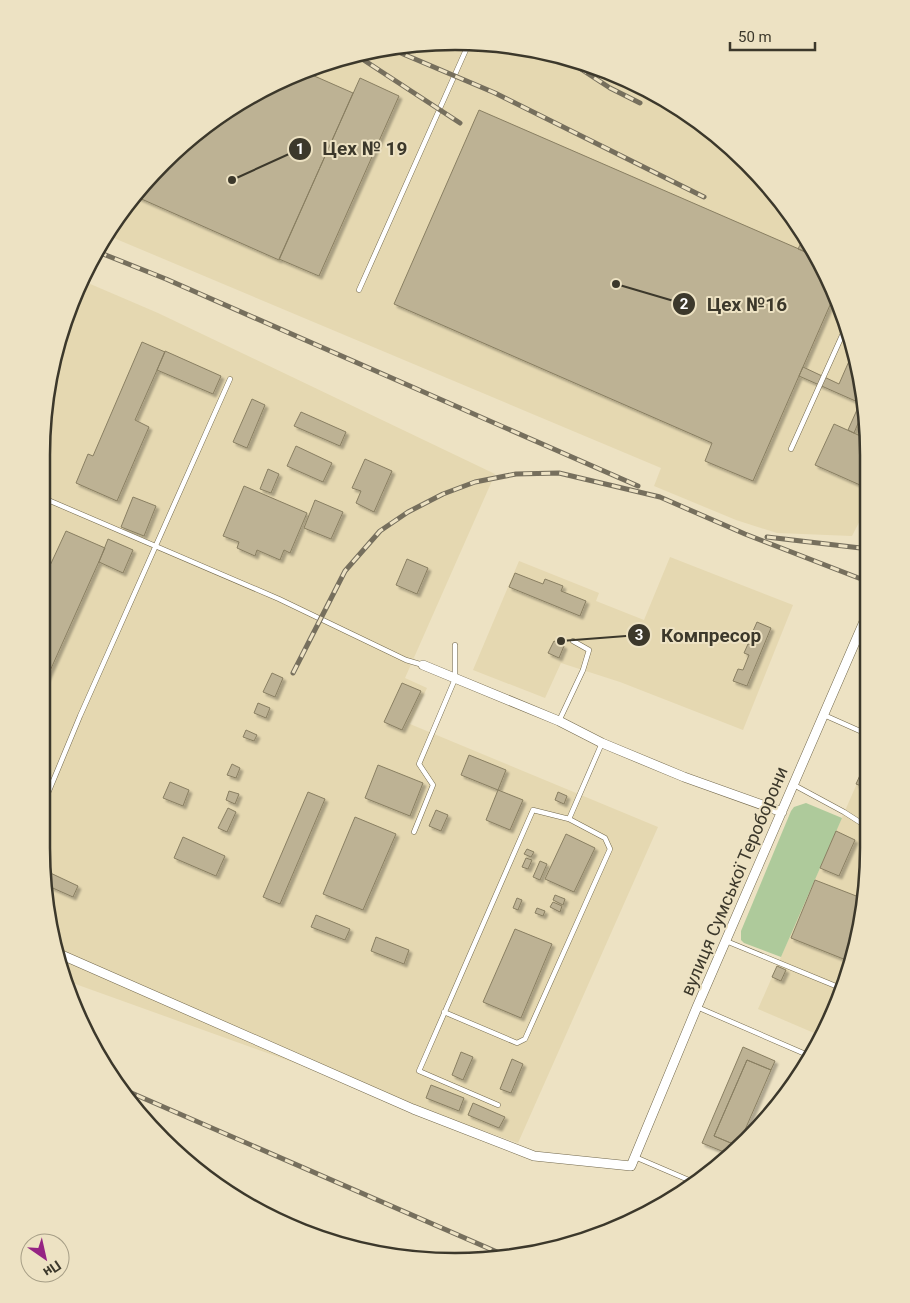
<svg xmlns="http://www.w3.org/2000/svg" width="910" height="1303" font-family="Roboto,sans-serif">
	<style>
		.built { fill: #e5d8b1 }
		.green { fill: #aeca9b }
		.building { fill: #bdb294; stroke: #897f62; filter: url(#shadow) }
		.lines { fill: none; stroke-linecap: round; stroke-linejoin: round }
		.service-casing { stroke: #72684c; stroke-width: 5.5 }
		.minor-casing { stroke: #72684c; stroke-width: 10 }
		.service { stroke: #fff; stroke-width: 4.5 }
		.minor { stroke: #fff; stroke-width: 9 }
		.rail-casing { stroke: #766f5d; stroke-width: 5 }
		.rail { stroke: #ede2c3; stroke-width: 3; stroke-dasharray: 9; stroke-linecap: butt }
		.labels { text-anchor: middle; dominant-baseline: central; stroke-width: 4; stroke-linejoin: round; paint-order: stroke }
		.street-label { font-size: 18px; fill: #3c382b; stroke: #ede2c3 }
		.rim { fill: none; stroke: #3c382b; stroke-width: 2.5 }
		.leader { fill: none; stroke: #3c382b; stroke-width: 2 }
		.callout-dot { fill: #3c382b; stroke: #ede2c3; stroke-width: 2 }
		.mark-label { font-size: 15px; text-anchor: middle; font-weight: bold; fill: #fff }
		.callout-label { font-size: 19px; text-anchor: middle; font-weight: bold; fill: #3c382b; stroke: #ede2c3; stroke-width: 4; stroke-linejoin: round; paint-order: stroke }
	</style>
	<defs>
		<filter id="shadow"><feDropShadow dx="3" dy="3" stdDeviation="1" flood-color="#0004"/></filter>
	</defs>
	<rect width="100%" height="100%" fill="#ede2c3"/>
	<path class="built" d="M455 41 536 49 614 73 685 111 748 163 826 272 861 375 869 455V503L852 536 777 533 736 520 654 486 661 468 109 236 163 162 225 111 297 73 375 49Z
		M81 280 158 313 495 474 405 678 427 688 410 724 658 827 518 1143 67 981 55 955 41 848V455L49 375Z
		M670 557 793 605 743 730 620 682 561 663 545 698 473 670 519 561 599 593 596 601 644 620Z
		M869 756V848L861 929 837 1007 821 1036 758 1009Z"/>
	<path class="green" d="M806 803 842 818 781 957 744 943 741 940V931L791 811 794 807Z"/>
	<path class="building" d="M303 71 353 93 279 260 137 197 163 162 225 111Z
		M360 78 399 96 319 276 279 259Z
		M479 110 815 256 826 272 834 296 753 481 705 461 712 443 394 304Z
		M803 239 815 256 798 249Z
		M142 342 165 352 135 420 149 427 117 501 76 483 88 454 93 456Z
		M165 351 221 376 213 394 157 370Z
		M853 352 861 375 864 409 854 433 848 430 860 403 799 376 803 367 839 384Z
		M252 399 265 405 247 448 233 442Z
		M301 412 346 432 340 446 294 426Z
		M834 424 867 439 869 489 815 465Z
		M296 446 332 463 323 482 287 466Z
		M365 459 392 471 374 512 356 503 361 491 352 488Z
		M268 469 279 474 271 493 260 489Z
		M244 486 307 513 290 553 284 550 280 560 257 550 255 556 237 548 239 542 223 536Z
		M133 497 156 506 144 536 121 527Z
		M315 500 343 512 331 539 304 528Z
		M66 531 105 548 41 691V585Z
		M108 539 133 550 123 573 99 562Z
		M407 559 428 568 417 594 396 585Z
		M515 573 543 584 545 579 563 586 561 591 586 601 580 616 509 587Z
		M757 622 771 628 747 686 733 681 738 669 743 670 749 655 744 653 748 644 752 645 757 633 753 631Z
		M554 641 564 646 559 658 548 653Z
		M272 673 283 678 275 697 263 692Z
		M402 683 421 691 402 730 384 722Z
		M258 703 270 708 266 718 254 713Z
		M246 730 257 735 254 741 243 737Z
		M469 755 506 770 498 790 461 775Z
		M232 764 240 768 236 778 227 775Z
		M378 765 423 783 410 816 365 798Z
		M861 773 869 777V789L856 784Z
		M170 782 189 790 183 806 163 798Z
		M498 790 523 800 510 830 486 820Z
		M229 791 239 794 235 804 226 800Z
		M308 792 325 799 280 904 263 897Z
		M558 792 567 796 564 804 555 800Z
		M228 808 236 812 227 832 218 828Z
		M436 810 448 815 441 831 429 826Z
		M355 817 396 834 363 910 323 894Z
		M836 831 855 840 839 876 820 868Z
		M566 834 595 848 574 892 545 879Z
		M183 837 225 856 216 876 174 858Z
		M527 849 534 852 531 857 524 854Z
		M526 858 532 860 528 869 522 867Z
		M540 861 547 864 540 880 533 877Z
		M44 870 78 886 73 897 46 885Z
		M815 880 864 899 861 929 851 962 791 938Z
		M555 895 565 899 563 905 553 900Z
		M517 898 522 900 518 910 513 908Z
		M553 902 562 906 560 912 550 907Z
		M537 908 545 911 543 916 535 913Z
		M316 915 350 929 345 940 311 927Z
		M515 929 552 944 521 1018 483 1002Z
		M376 937 409 950 404 964 371 951Z
		M777 966 786 970 781 981 772 977Z
		M743 1047 775 1061 771 1070 747 1060 714 1136 738 1146 729 1154 702 1143Z
		M461 1052 473 1057 463 1080 452 1075Z
		M512 1059 523 1064 511 1093 500 1089Z
		M747 1060 771 1070 738 1146 714 1136Z
		M431 1085 464 1098 459 1111 426 1098Z
		M473 1103 505 1117 499 1128 468 1115Z"/>
	<g class="lines">
		<defs>
			<path id="service" d="M452 42 467 48
				M359 290 469 43
				M791 449 845 329
				M41 497 279 599 406 660 423 665
				M824 715 869 735
				M559 721 583 670 589 650 573 641
				M794 785 844 812 869 828
				M41 810 80 716 230 379
				M414 832 433 785 419 764 455 679V645
				M726 941 843 989
				M697 1007 810 1056
				M444 1012 517 1043 525 1039 610 849 605 838 569 819
				M498 1105 419 1071 533 810 569 819 602 743
				M635 1157 691 1181"/>
			<path id="minor" d="M423 665 559 721 602 743 684 777 782 812
				M55 952 413 1109 534 1156 631 1166 697 1007 869 610"/>
		</defs>
		<use href="#service" class="service-casing"/>
		<use href="#minor" class="minor-casing"/>
		<use href="#service" class="service"/>
		<use href="#minor" class="minor"/>
		<defs>
			<path id="rail" d="M389 48 495 93 704 197
				M356 55 460 123
				M564 58 610 88 640 103
				M582 63 691 116
				M98 252 166 279 638 486
				M767 537 869 549
				M293 673 345 571 380 531 408 512 443 494 475 482 516 474 559 473 660 497 745 534 869 582
				M120 1088 504 1255"/>
		</defs>
		<use href="#rail" class="rail-casing"/>
		<use href="#rail" class="rail"/>
	</g>
	<g class="labels">
		<g class="street-label">
			<text transform="translate(734 881) rotate(-67)">вулиця Сумської Тероборони</text>
		</g>
	</g>
	<path d="M0 0H910V1303H0ZM455 50H455A405 405 0 0 1 860 455V848A405 405 0 0 1 455 1253H455A405 405 0 0 1 50 848V455A405 405 0 0 1 455 50Z" fill="#ede2c3" fill-rule="evenodd"/>
	<path class="rim" d="M455 50H455A405 405 0 0 1 860 455V848A405 405 0 0 1 455 1253H455A405 405 0 0 1 50 848V455A405 405 0 0 1 455 50Z"/>
	<path class="leader" d="M232 180L300 149M616 284L684 304M561 641L639 635"/>
	<g class="callout-dot">
		<circle cx="232" cy="180" r="5"/>
		<circle cx="616" cy="284" r="5"/>
		<circle cx="561" cy="641" r="5"/>
		<circle cx="300" cy="149" r="12"/>
		<circle cx="684" cy="304" r="12"/>
		<circle cx="639" cy="635" r="12"/>
	</g>
	<g class="mark-label">
		<text x="300" y="154">1</text>
		<text x="684" y="309">2</text>
		<text x="639" y="640">3</text>
	</g>
	<g class="callout-label">
		<text x="365" y="155">Цех № 19</text>
		<text x="747" y="311">Цех №16</text>
		<text x="711" y="642">Компресор</text>
	</g>
	<g transform="translate(45 1258) rotate(146)"><circle r="24" fill="#ede2c3" stroke="#a69e86"/>
	<path d="M0-4L9 19L0 12L-9 19Z" fill="#952483"/>
	<text y="-8" font-size="14" font-weight="bold" text-anchor="middle" fill="#3c382b">Пн</text>
	</g>
	<path d="M730 42v8h85v-8" fill="none" stroke="#3c382b" stroke-width="2.5"/>
	<text x="738" y="42" font-size="15" fill="#3c382b" stroke="#ede2c3" stroke-width="4" paint-order="stroke">50 m</text>
</svg>
